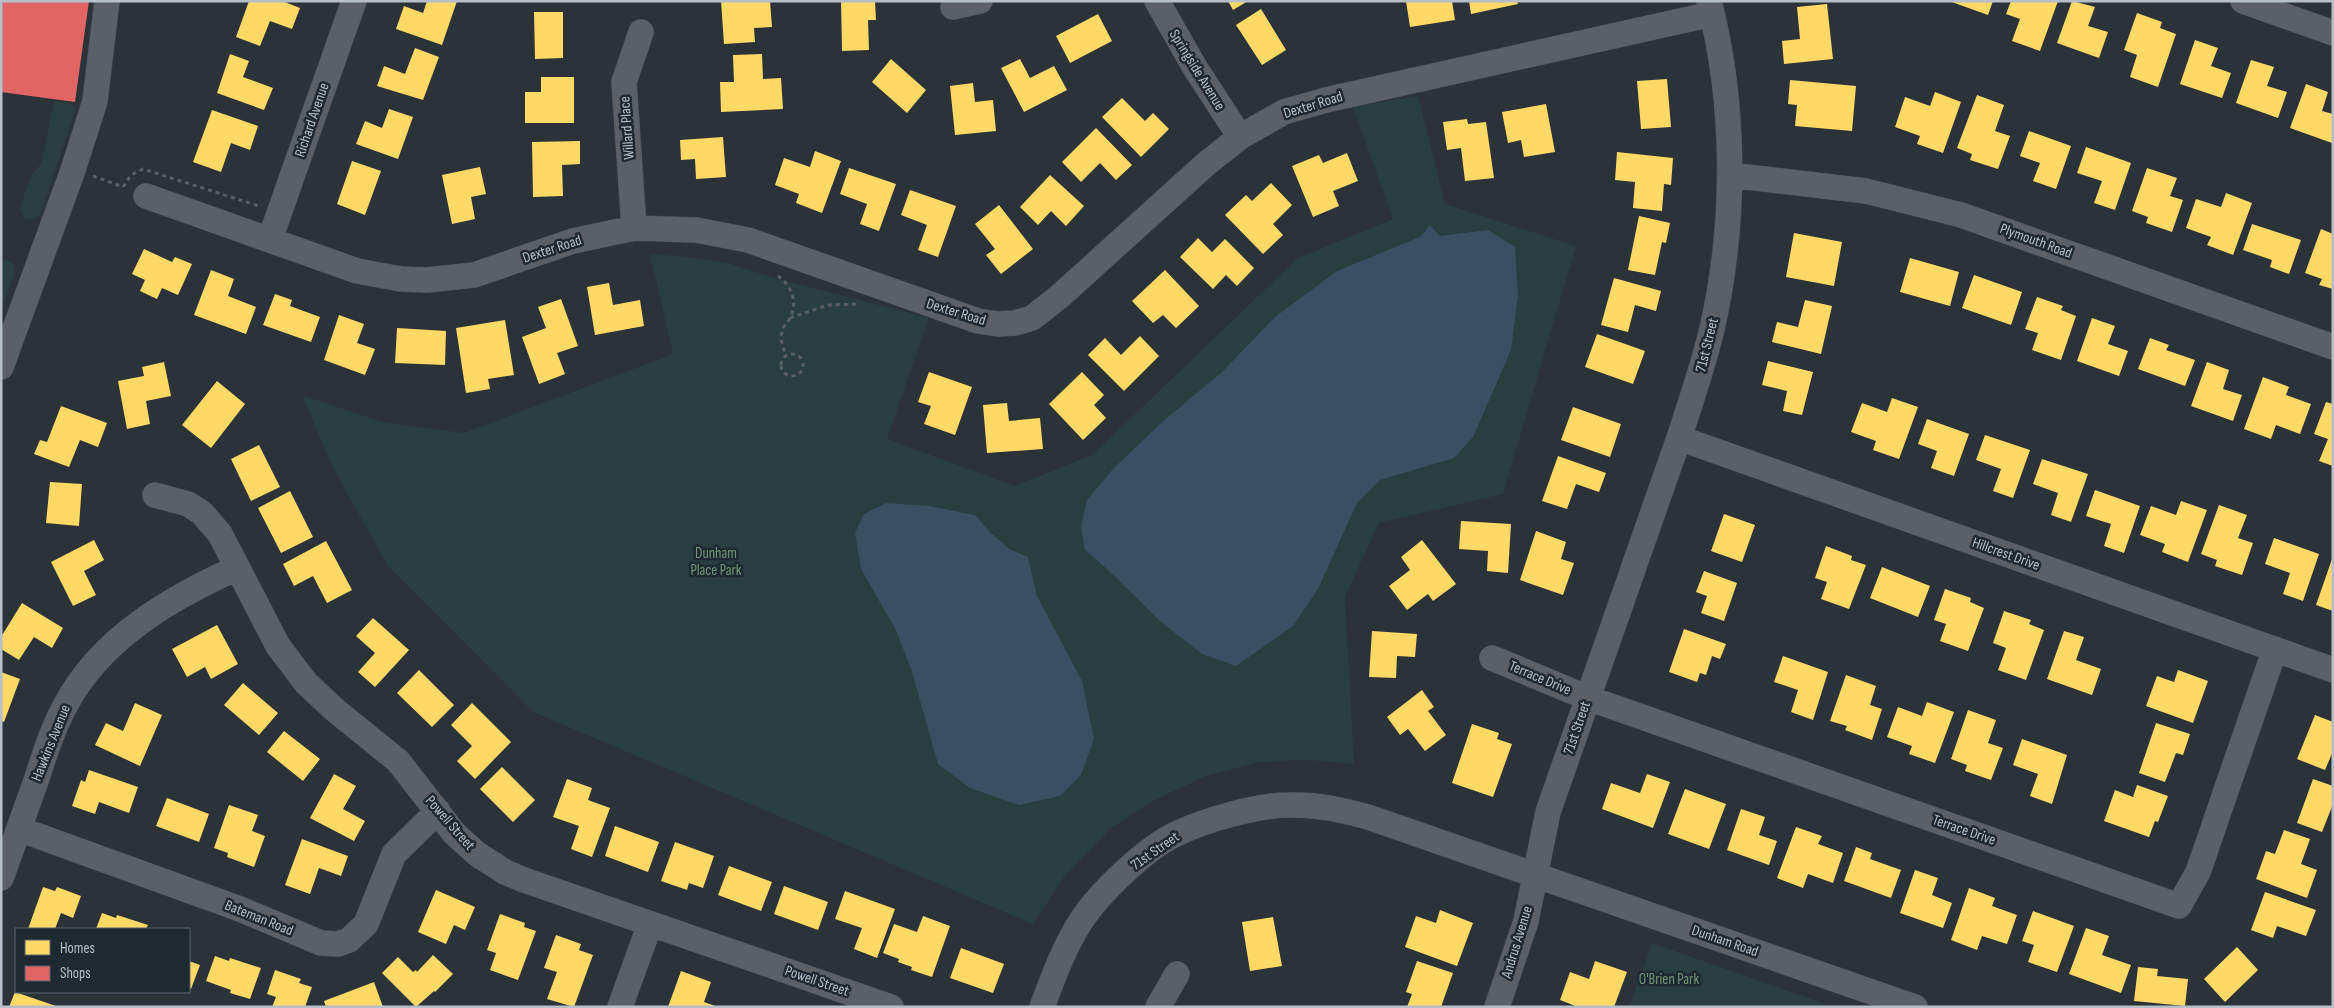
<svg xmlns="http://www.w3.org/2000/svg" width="2334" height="1008" font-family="'Sofia Sans Condensed',sans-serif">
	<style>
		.green { fill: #293e3e }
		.water { fill: #3a4f61 }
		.homes { fill: #ffd966 }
		.shops { fill: #e06666 }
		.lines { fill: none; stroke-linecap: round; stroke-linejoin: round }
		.minor-casing { stroke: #484e53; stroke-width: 26 }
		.path { stroke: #595f63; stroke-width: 3; stroke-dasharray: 4 4; stroke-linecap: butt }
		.minor { stroke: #5b6066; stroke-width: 25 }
		.labels { text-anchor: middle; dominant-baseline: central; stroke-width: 5; stroke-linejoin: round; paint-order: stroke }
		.street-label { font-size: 15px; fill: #b6bfc8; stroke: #1e2932 }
		.park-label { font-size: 15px; fill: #6e9873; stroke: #1e2932 }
	</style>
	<rect width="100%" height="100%" fill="#2b3238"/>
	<path class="green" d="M1418 96 1445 204 1576 246 1503 494 1379 523 1345 597 1354 764 1308 760 1259 762 1206 776 1153 801 1111 828 1064 877 1033 924 533 712 388 566 333 468 302 395 382 422 464 433 673 354 650 254 679 256 728 263 771 277 929 318 887 439 1015 486 1092 455 1298 258 1393 219 1353 107Z
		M54 101 72 104V107L76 108 40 215 30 220 25 219 19 209 32 174 41 164Z
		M5 260C13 261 15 265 15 272L1 312V266Z
		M1652 943 1834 1007H1629Z"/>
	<path class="water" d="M1430 225 1440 236 1488 230 1515 247 1518 296 1511 350 1473 437 1454 458 1380 480 1357 503 1318 589 1293 626 1236 666 1202 654 1161 622 1107 569 1085 550 1081 527 1087 500 1113 469 1161 423 1222 372 1275 317 1337 271 1420 237Z
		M886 503 929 506 975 515 990 532 1009 549 1028 557 1037 596 1082 681 1094 739 1081 775 1060 796 1019 805 970 788 938 764 912 672 896 630 861 569 855 533 864 514Z"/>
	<path class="homes" d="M249 1H282L300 8 292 29 270 21 260 46 236 37Z
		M427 1H457L442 45 396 29 404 6 423 13Z
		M721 1H770L772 27 754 28 755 42 724 44Z
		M841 1H875L876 20H868L869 50 842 51Z
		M1228 1H1248L1233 10Z
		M1406 1H1452L1455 20 1410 27Z
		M1469 1H1517L1518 4 1471 14Z
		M1949 1H1993L1988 15Z
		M2011 1H2058L2040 51 2012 41 2020 19 2006 14Z
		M2072 1 2095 7 2088 26 2108 32 2099 58 2057 43Z
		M1827 4 1833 59 1784 64 1782 41 1800 39 1797 7Z
		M1261 9 1286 50 1262 65 1236 25Z
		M534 12H563V58L535 59Z
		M2137 13 2162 22 2160 28 2176 34 2158 87 2130 77 2137 55 2124 50Z
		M1098 14 1112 41 1070 63 1056 36Z
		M2195 40 2218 48 2211 66 2231 73 2222 98 2180 84Z
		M415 48 439 57 423 100 377 86 384 66 405 74Z
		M230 54 249 61 243 77 273 88 264 110 217 93Z
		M762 54 763 79 781 78 783 109 721 112 720 82H734L733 55Z
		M891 59 926 90 907 113 872 82Z
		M1020 59 1030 78 1054 66 1067 90 1024 112 1001 68Z
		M2251 60 2274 67 2267 86 2287 92 2278 118 2236 103Z
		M541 77H574V123H525V92H541Z
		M1667 79 1671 127 1641 129 1637 81Z
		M1790 80 1856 86 1852 131 1795 126 1797 105 1788 104Z
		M973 83 975 102 993 100 996 131 955 135 950 86Z
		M2306 84 2328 92 2322 111 2333 114 2332 143 2290 128Z
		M1935 92 1961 102 1943 153 1917 144 1920 136 1895 127 1905 97 1930 106Z
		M1977 95 2004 105 1995 131 2010 136 1998 169 1970 160 1972 154 1957 148Z
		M1122 98 1145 121 1153 113 1169 129 1141 157 1102 117Z
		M1546 104 1555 152 1524 157 1521 140 1508 143 1502 112Z
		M389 109 413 117 398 159 356 144 365 121 382 128Z
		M212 110 258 126 250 150 231 143 221 172 193 162Z
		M1467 119 1468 124 1486 122 1494 178 1465 181 1461 148 1447 150 1443 122Z
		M1096 128 1132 165 1116 180 1100 163 1081 182 1062 162Z
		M2029 131 2071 146 2056 189 2033 181 2040 163 2020 156Z
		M723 137 726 177 696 179 695 159 681 160 680 140Z
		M580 141V164L562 165 563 196 533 197 532 142Z
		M2086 147 2131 163 2115 210 2094 203 2102 181 2077 173Z
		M815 151 841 161 822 213 796 203 799 194 775 185 784 158 810 167Z
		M1617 152 1673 158 1671 185 1664 184 1662 211 1633 208 1635 182 1615 180Z
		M1347 153 1358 181 1333 191 1339 206 1313 217 1292 166 1319 155 1323 163Z
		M352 161 381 171 365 215 337 204Z
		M480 167 486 194 471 197 475 219 452 224 442 175Z
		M849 168 896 184 879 231 860 224 867 204 840 194Z
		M2147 168 2177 178 2170 196 2183 200 2172 232 2146 223 2148 217 2132 211Z
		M1050 175 1084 206 1066 226 1051 211 1038 225 1020 207Z
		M1271 183 1292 205 1273 224 1283 235 1263 254 1225 215 1246 195 1252 201Z
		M910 190 956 206 938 257 918 250 927 225 901 215Z
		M2226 193 2252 203 2233 255 2207 245 2211 237 2186 228 2196 199 2221 207Z
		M999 205 1033 249 1001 274 986 255 995 249 975 224Z
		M1639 216 1670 223 1666 243 1662 242 1655 275 1628 270Z
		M2252 224 2301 240 2289 274 2270 267 2272 260 2243 250Z
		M2321 229 2333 234V289L2319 285 2322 279 2305 273Z
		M1794 233 1842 242 1834 286 1786 277Z
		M1198 238 1212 252 1225 239 1254 268 1237 286 1226 275 1213 289 1180 257Z
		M144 249 172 262 175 257 192 264 178 295 162 288 157 299 140 291 145 280 132 274Z
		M1910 258 1959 272 1950 306 1900 292Z
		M211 270 234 279 228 296 256 307 246 334 194 315Z
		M1165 270 1199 306 1176 328 1163 315 1153 323 1132 301Z
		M1974 275 2022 292 2011 325 1962 308Z
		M1614 278 1661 291 1656 311 1635 305 1628 332 1601 325Z
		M609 283 613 305 640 300 644 326 595 335 587 287Z
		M275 294 292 300 290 306 320 317 311 342 263 325Z
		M2037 297 2063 306 2061 310 2076 316 2061 360 2032 350 2038 333 2025 329Z
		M561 299 578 346 557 353 565 374 539 384 522 337 546 328 538 307Z
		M1805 300 1832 306 1821 354 1772 342 1777 322 1798 327Z
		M339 315 364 324 357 343 375 349 365 375 324 360Z
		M2092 318 2115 326 2108 344 2128 351 2119 376 2077 361Z
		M505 320 514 375 488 379 490 389 466 393 456 328Z
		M397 328 446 331 445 365 395 363Z
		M1597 334 1645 351 1633 384 1585 367Z
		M1140 336 1159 356 1124 391 1088 355 1105 338 1121 355Z
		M2150 338 2169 345 2166 350 2195 360 2185 386 2138 369Z
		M1768 361 1813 372 1802 415 1783 411 1787 391 1762 385Z
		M164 362 171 396 146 401 150 424 127 429 118 381 144 376 142 367Z
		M2207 362 2229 370 2223 389 2242 395 2233 421 2191 406Z
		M929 372 972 387 955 435 924 424 931 406 918 402Z
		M1082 372 1104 395 1094 405 1106 418 1083 440 1049 404Z
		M2263 377 2289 387 2286 395 2311 404 2300 434 2276 425 2271 439 2244 429Z
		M217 381 245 404 211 448 182 425Z
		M1892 398 1918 407 1899 459 1873 450 1876 441 1851 432 1862 403 1887 412Z
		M2326 402 2333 404V466L2319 461 2328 439 2314 434Z
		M1007 403 1009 421 1040 418 1043 449 987 453 983 405Z
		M61 406 107 423 98 447 80 440 69 467 34 454 40 440 47 442Z
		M1573 407 1621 424 1610 457 1561 440Z
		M1927 419 1969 434 1954 476 1931 468 1937 451 1918 444Z
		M1985 435 2030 450 2013 498 1993 491 2001 469 1976 460Z
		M259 445 280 487 251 501 231 459Z
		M1558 456 1606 473 1599 492 1576 484 1567 509 1542 501Z
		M2042 459 2088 474 2071 522 2051 515 2058 493 2033 484Z
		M50 482 82 484 79 526 46 523Z
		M2095 490 2140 506 2124 553 2104 546 2111 524 2086 516Z
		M290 491 313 537 281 553 258 508Z
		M2181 501 2207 510 2188 562 2162 552 2165 544 2140 535 2151 506 2176 515Z
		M2219 505 2247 515 2238 538 2253 543 2242 575 2215 566 2217 560 2201 554Z
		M1724 514 1755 525 1742 562 1711 551Z
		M1461 521 1511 524 1508 573 1487 571 1488 551 1459 549Z
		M1536 531 1566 542 1561 559 1574 563 1563 595 1520 580Z
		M2274 538 2319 554 2303 601 2283 594 2290 573 2265 564Z
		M94 540 104 560 84 571 96 595 73 606 51 562Z
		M1422 540 1456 584 1433 601 1428 594 1407 610 1389 586 1410 570 1401 557Z
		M326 541 352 590 327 603 313 576 294 586 283 564Z
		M1826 546 1852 556 1851 560 1866 565 1849 609 1821 599 1827 582 1815 578Z
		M2332 559H2333V611L2316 605Z
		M1882 567 1930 586 1918 617 1870 598Z
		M1704 571 1737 583 1724 621 1701 613 1707 596 1696 592Z
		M1945 589 1971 598 1970 602 1984 608 1968 651 1940 641 1946 624 1934 620Z
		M22 603 63 628 52 648 34 637 19 660 1 649V637Z
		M2004 611 2031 620 2029 624 2044 630 2026 680 1998 670 2006 648 1993 643Z
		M373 618 409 650 375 687 358 672 375 653 356 636Z
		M217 625 238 664 211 679 205 667 187 677 172 649Z
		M1684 629 1726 644 1720 659 1712 656 1706 675 1700 673 1697 682 1669 672Z
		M1372 631 1417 634 1415 657 1397 656 1396 678 1369 677Z
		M2064 631 2084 637 2076 660 2101 669 2092 695 2047 679Z
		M1783 656 1828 672 1813 720 1791 712 1798 690 1774 682Z
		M419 670 454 705 432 727 397 693Z
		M2178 670 2208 681 2193 723 2146 706 2157 676 2174 682Z
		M1 672 20 679 4 722 1 721Z
		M1846 675 1876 686 1870 705 1882 709 1872 740 1845 730 1847 726 1830 721Z
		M243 683 278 713 259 735 224 705Z
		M1422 690 1434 707 1428 711 1446 735 1425 751 1408 729 1400 735 1387 717Z
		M1927 702 1954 712 1935 763 1909 754 1912 746 1887 737 1898 707 1922 716Z
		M135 703 162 715 140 766 95 745 106 723 123 731Z
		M472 703 511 742 475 779 457 761 472 746 451 725Z
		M1968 710 1996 720 1988 743 2003 748 1991 780 1965 771 1967 765 1951 759Z
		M2315 715 2333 722V751L2325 770 2297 759Z
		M2156 723 2190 734 2183 755 2176 753 2165 782 2139 773Z
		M1472 724 1499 733 1497 739 1512 744 1493 797 1452 783Z
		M284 731 320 759 303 781 267 752Z
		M2022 739 2067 755 2052 804 2030 796 2038 774 2013 765Z
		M502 767 535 800 513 822 480 789Z
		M89 770 138 787 129 813 99 802 95 814 72 806 81 780 85 782Z
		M334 774 356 786 343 809 365 821 354 841 310 818Z
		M1647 774 1670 782 1653 828 1602 809 1611 783 1640 793Z
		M567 779 592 788 588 800 610 808 592 857 571 849 579 826 553 817Z
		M2313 779 2333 786V804L2322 832 2297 823Z
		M2137 785 2168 796 2158 822 2155 821 2149 837 2104 821 2115 790 2133 797Z
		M1685 789 1726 804 1709 849 1668 834Z
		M167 798 209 814 199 842 156 826Z
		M229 805 258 815 252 831 265 836 254 867 227 857 228 853 214 848Z
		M1741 809 1765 817 1759 835 1777 841 1769 865 1727 850Z
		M615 826 659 842 648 872 605 856Z
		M1796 827 1822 836 1818 844 1843 853 1833 883 1808 874 1803 888 1777 878Z
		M2284 830 2310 839 2301 864 2317 870 2307 898 2256 879 2266 851 2275 854Z
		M302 839 348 856 341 876 319 868 310 894 285 885Z
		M675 842 714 856 703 888 689 883 687 890 661 881Z
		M1856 847 1872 853 1870 859 1901 870 1891 898 1844 881Z
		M729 866 772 882 761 911 718 895Z
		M1915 870 1938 878 1932 895 1952 903 1943 928 1900 913Z
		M784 886 828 902 818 930 774 914Z
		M43 887 55 891 57 887 81 896 73 918 61 913 55 929H28Z
		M1969 888 1995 898 1992 906 2017 915 2007 944 1982 936 1977 950 1951 940Z
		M436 890 475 907 465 930 454 925 446 944 418 932Z
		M845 891 895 909 877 958 854 949 862 928 835 919Z
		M2265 892 2316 910 2306 936 2277 926 2273 938 2251 930Z
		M1440 910 1473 923 1457 966 1405 947 1416 916 1436 923Z
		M2033 911 2074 926 2057 972 2028 962 2034 945 2022 941Z
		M102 913 116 918 117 915 148 925 146 929H96Z
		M500 914 525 923 524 927 536 931 518 980 490 970 496 953 487 950Z
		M923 916 950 926 932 977 911 970 912 967 898 962 899 959 883 953 894 924 917 932Z
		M1273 917 1282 966 1250 971 1242 922Z
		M2086 928 2109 936 2102 955 2131 965 2121 993 2069 974Z
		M556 935 581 944 579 950 593 955 574 1007 547 999 557 972 544 968Z
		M2237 947 2258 970 2225 1002 2204 979Z
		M961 948 1004 964 993 993 950 978Z
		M433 955 453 974 435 992 434 991 416 1007 382 973 398 957 413 972 416 970 417 972Z
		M215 956 229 961 230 958 261 968 250 999 230 993 231 990 206 981Z
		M189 961 200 965 191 989 189 988Z
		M1417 961 1453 973 1441 1007H1407L1412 994 1406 992Z
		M1595 961 1627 972 1614 1007H1578L1560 1000 1570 972 1589 979Z
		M2138 967 2158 969 2157 976 2188 979 2185 1006 2134 1001Z
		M275 970 301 979 299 983 312 987 305 1007H272L276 997 267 994Z
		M681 971 711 982 704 1002 718 1007H668Z
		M374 982 383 1007H326L324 1001Z
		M15 992 56 1006V1007H9Z"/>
	<path class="shops" d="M1 1H89L75 102 1 92Z"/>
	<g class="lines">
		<defs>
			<path id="minor" d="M1157 1 1194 66 1240 137
				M2243 1 2333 33
				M953 7 980 1
				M1730 175 1866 191 1961 215 2333 347
				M146 196 357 271 401 279 427 280 474 275 573 241 634 228 696 230 748 240 978 321 998 324 1015 323 1032 318 1060 296 1206 164 1240 137 1284 112 1326 100 1712 14
				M634 228 624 82 641 32
				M270 239 354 1
				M1 367 73 170 95 101 107 1
				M1679 438 2333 670
				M155 495 188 504 202 513 220 534 278 646 306 683 335 710 398 761 454 833 477 854 505 872 524 880 891 1007
				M1492 658 1588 698 2179 906 2198 872 2275 649
				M19 829 240 909 321 943 338 944 349 940 366 924 394 854 438 811
				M1 878C13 846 24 814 36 781 44 756 52 730 65 706 100 639 170 598 237 568
				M620 1007 650 924
				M1042 1007C1053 978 1064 947 1081 921 1099 893 1146 848 1176 834 1205 820 1257 805 1289 805 1316 804 1342 810 1368 817L1915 1007
				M1158 1007 1177 974
				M1497 1007 1526 921 1548 812 1679 438C1691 402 1703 366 1712 329 1736 223 1736 106 1709 1"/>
		</defs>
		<use href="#minor" class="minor-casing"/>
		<path class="path" d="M93 176 123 187 131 175 143 169 259 206
			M778 276C792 286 798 302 790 318 787 323 783 326 782 332 780 340 783 348 786 355
			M790 318 828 305 860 304
			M781 365a11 11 0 1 1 22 0a11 11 0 1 1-22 0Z"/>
		<use href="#minor" class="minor"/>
	</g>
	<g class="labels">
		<g class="street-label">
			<text transform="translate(1197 70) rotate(58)">Springside Avenue</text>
			<text transform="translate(1313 105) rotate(-17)">Dexter Road</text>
			<text transform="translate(312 120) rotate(-71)">Richard Avenue</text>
			<text transform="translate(627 128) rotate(-94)">Willard Place</text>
			<text transform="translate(2036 241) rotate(20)">Plymouth Road</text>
			<text transform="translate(552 249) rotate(-18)">Dexter Road</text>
			<text transform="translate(956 312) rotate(17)">Dexter Road</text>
			<text transform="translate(1707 345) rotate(-76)">71st Street</text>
			<text transform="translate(2006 554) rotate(20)">Hillcrest Drive</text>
			<text transform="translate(1540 678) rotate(23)">Terrace Drive</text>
			<text transform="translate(1577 728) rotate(-71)">71st Street</text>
			<text transform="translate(51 743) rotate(-68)">Hawkins Avenue</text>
			<text transform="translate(450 823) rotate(49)">Powell Street</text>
			<text transform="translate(1964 830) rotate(19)">Terrace Drive</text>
			<text transform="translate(1155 851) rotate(-35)">71st Street</text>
			<text transform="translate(259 918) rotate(22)">Bateman Road</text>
			<text transform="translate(1725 941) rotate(19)">Dunham Road</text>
			<text transform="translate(1517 942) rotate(-73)">Andrus Avenue</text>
			<text transform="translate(817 981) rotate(19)">Powell Street</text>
		</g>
		<g class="park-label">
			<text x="716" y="553">Dunham<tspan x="716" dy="17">Place Park</tspan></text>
			<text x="1669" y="979">O'Brien Park</text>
		</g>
	</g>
	<rect width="2334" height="1008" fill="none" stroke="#b6bfc8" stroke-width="5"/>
	<rect x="15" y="928" width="175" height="65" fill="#1e2932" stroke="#5b656e"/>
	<rect x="25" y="940" width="25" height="15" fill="#ffd966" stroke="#5b656e"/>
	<text x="60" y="953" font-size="15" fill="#b6bfc8">Homes</text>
	<rect x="25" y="966" width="25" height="15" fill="#e06666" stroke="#5b656e"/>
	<text x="60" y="978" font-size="15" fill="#b6bfc8">Shops</text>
</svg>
